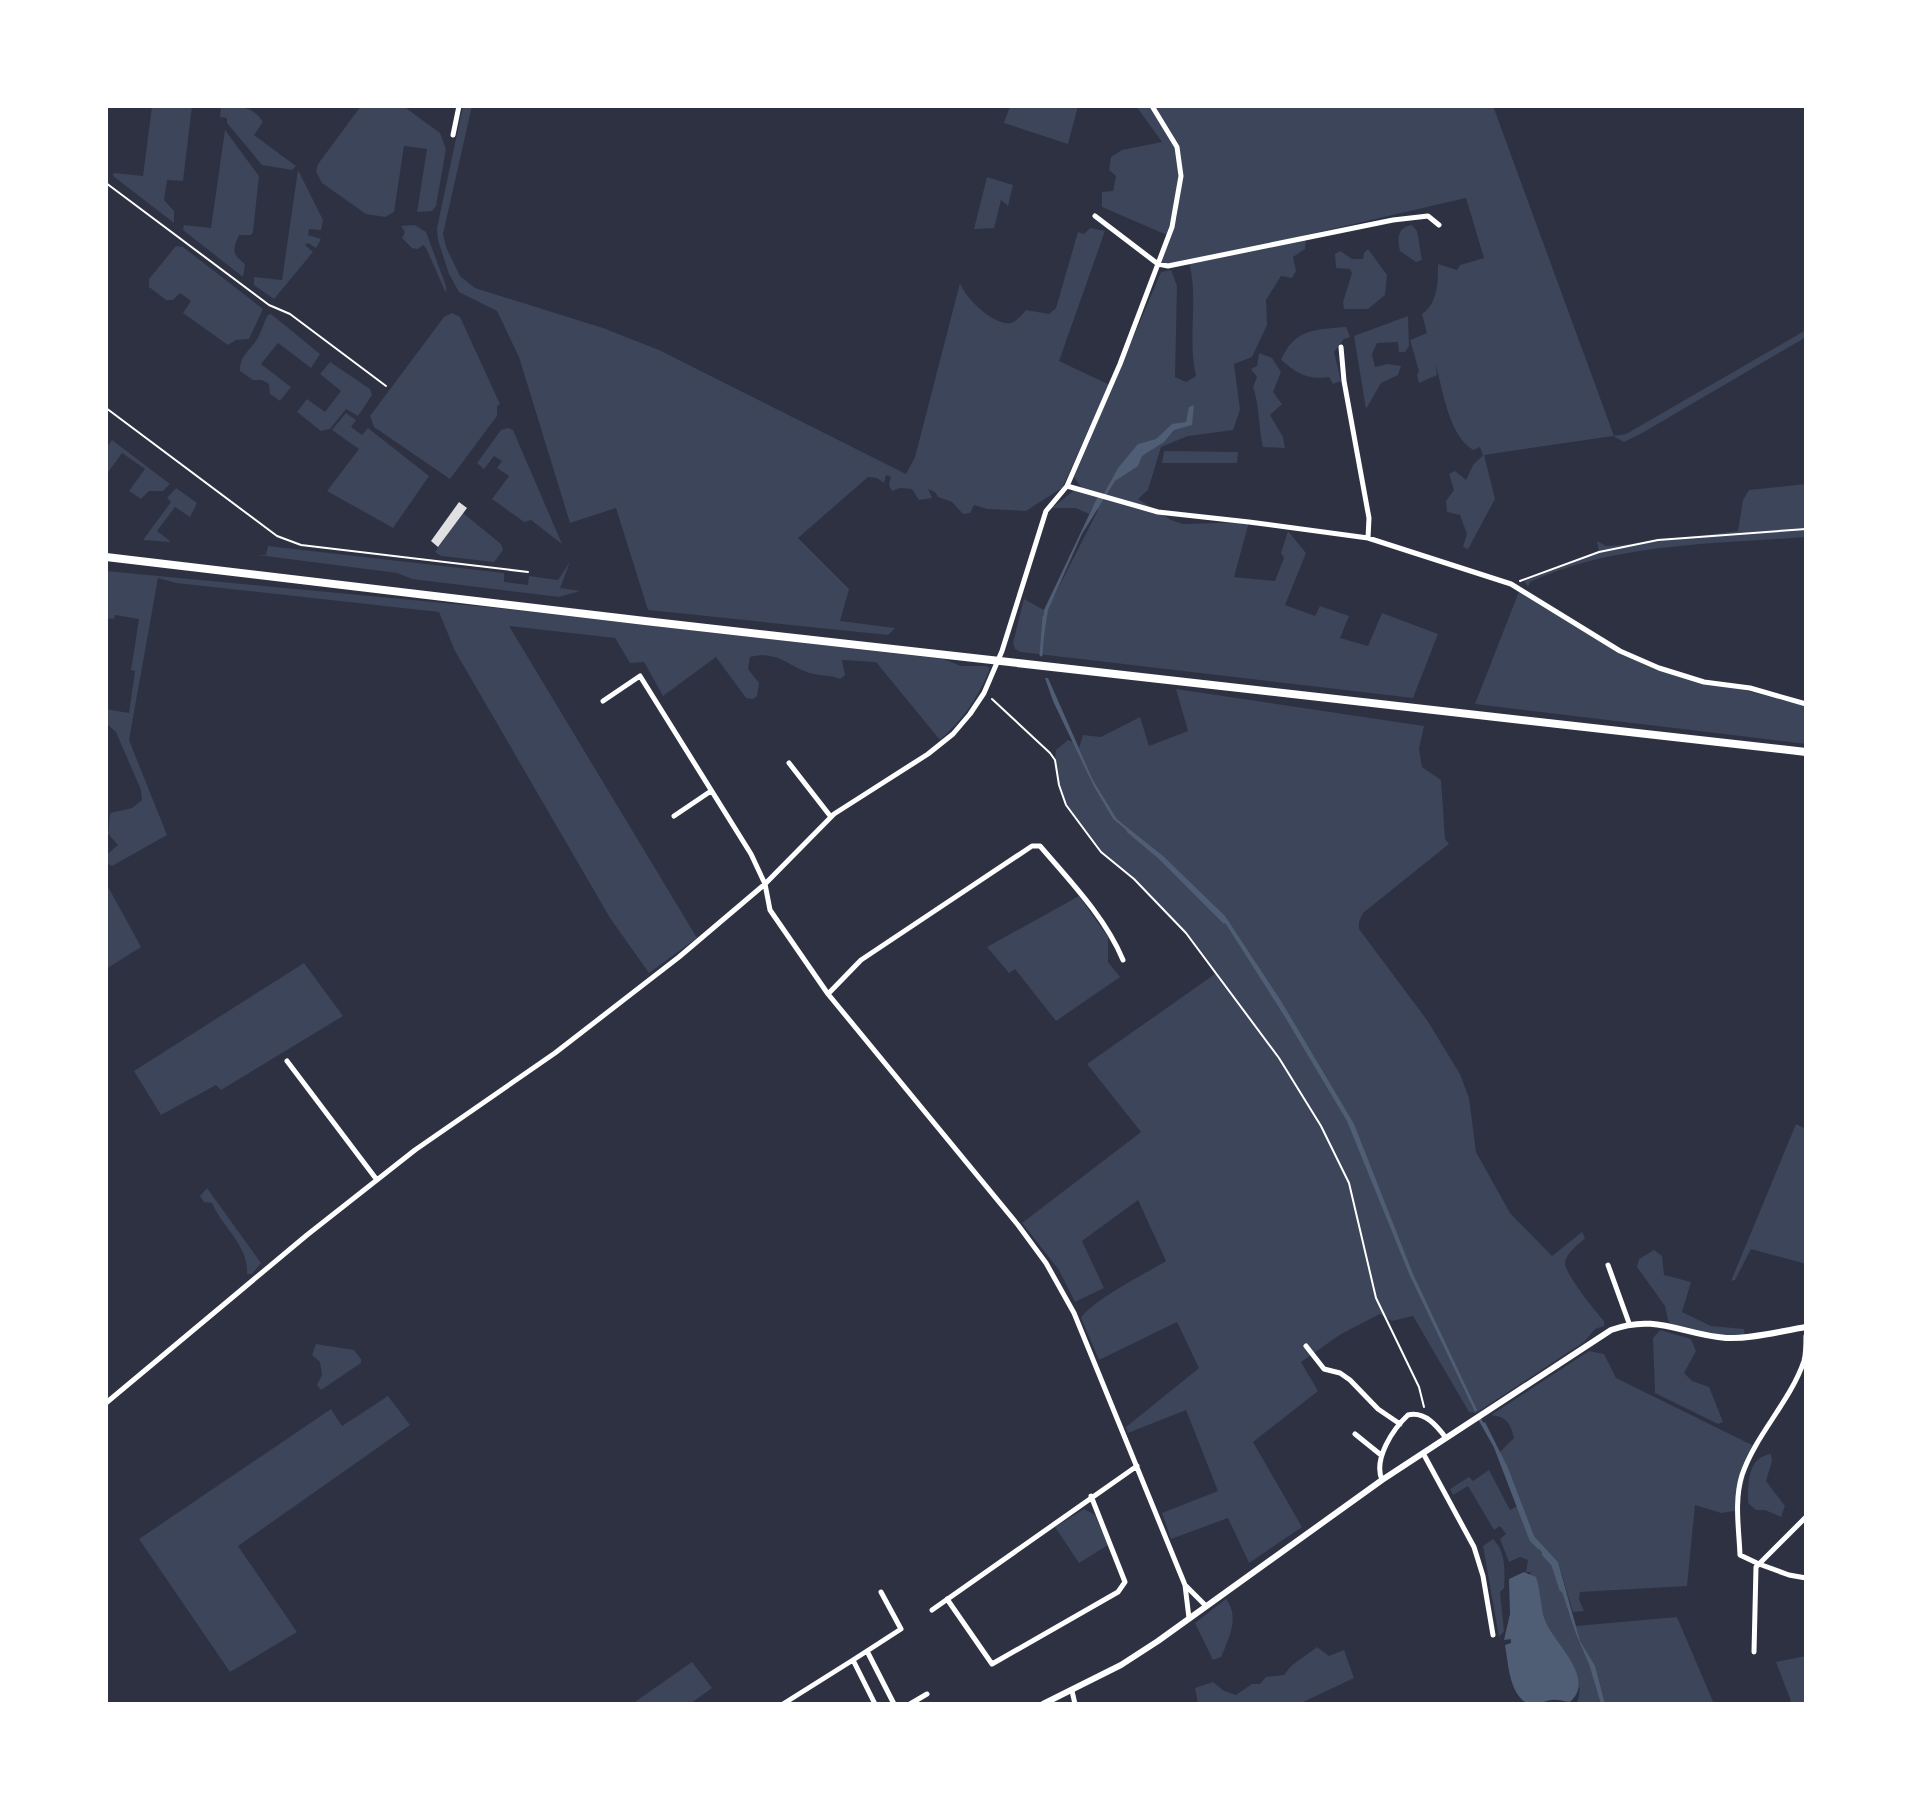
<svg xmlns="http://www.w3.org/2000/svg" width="1912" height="1810" font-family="Roboto,sans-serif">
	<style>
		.green { fill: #3c4559 }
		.water { fill: #4f5d75 }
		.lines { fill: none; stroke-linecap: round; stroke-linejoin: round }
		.stream { stroke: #4f5d75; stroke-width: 3 }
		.building { fill: #e0e0e3 }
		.path { stroke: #fff; stroke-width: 2 }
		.service { stroke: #fff; stroke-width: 2 }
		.minor { stroke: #fff; stroke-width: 5 }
		.tertiary { stroke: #fff; stroke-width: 6 }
		.primary { stroke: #fff; stroke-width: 8 }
	</style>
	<rect width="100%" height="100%" fill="#2d3142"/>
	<path class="green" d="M152 106H192L183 181 167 180 164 200 174 211V223L113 176 114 173 143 176Z
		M221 106C239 106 253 106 263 122L254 135 296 166 292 170 262 165 227 123V118L220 117Z
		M361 106H403L440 133 446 149 436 206 432 211 417 212 427 149 404 146 394 212 385 217 366 214 322 183 316 171 318 164Z
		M463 106H472L443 234 446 247 460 276 475 288 603 328 659 350 906 474 915 457 960 283C965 298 994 326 1011 323 1017 321 1022 315 1026 310L1049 314 1056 308 1078 232 1084 234 1090 228 1105 231 1059 361 1110 385 1062 488 1026 511 987 509 974 505 970 513 963 514 952 502 938 497 935 492 928 489 932 498 919 500 912 489 900 488 892 491 889 485 891 477 886 475 884 483 877 478 868 477 798 538 849 589 840 621 895 628 888 635 648 610 616 508 570 523 519 357 497 311 459 292 449 274 438 240 437 228Z
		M1010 106H1078L1068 144 1004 123Z
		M1136 106H1149L1158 118 1152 106H1493L1614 436 1626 434 1806 330V337L1644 432 1624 442 1613 436 1484 455 1495 499 1468 549 1463 547 1467 534 1460 515 1447 512 1446 501 1454 490 1449 474 1455 471 1466 480 1473 465 1483 455 1480 447 1473 450C1449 435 1443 392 1436 365L1437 375 1419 383 1417 375 1419 371 1410 340 1427 333 1422 314C1438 303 1438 282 1438 264L1457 270 1460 265 1484 258 1466 198 1306 235 1305 249 1293 257 1296 271 1292 278 1281 276 1266 300 1267 325 1252 357 1234 364 1240 410 1233 430 1188 436 1161 447 1148 490 1138 499 1171 520 1183 524 1249 522 1234 577 1275 581 1284 558 1281 553 1288 531 1306 553 1285 605 1315 616 1320 606 1349 616 1340 638 1368 646 1382 613 1438 634 1413 698 1021 652 1015 649 1013 643 1024 599 1044 610 1040 648 1042 649 1047 610 1098 510 1094 505 1089 514 1076 508H1052L1073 491H1084L1074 477 1161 272 1171 270 1177 286 1175 377 1186 382 1196 376C1187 337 1199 300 1189 262L1168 266 1158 264 1177 217 1181 177 1167 235 1102 207V192L1113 191 1116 176 1109 170 1111 157 1122 150 1162 142Z
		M225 130 259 176 253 232 251 235H239C232 250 232 254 245 264L243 277 183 230 184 225 211 228Z
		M298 170 323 220 321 230 309 229 308 235 321 239 316 248 308 243 305 245 313 252 274 299 254 285V277L282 280Z
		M987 177 1013 185 1008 206 1001 200 994 228 974 229Z
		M415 225 426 232 446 286V293L426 248 423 245 418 249 412 248 402 238 405 232 401 226Z
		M1412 225 1417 231 1422 260 1416 262 1400 251C1397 239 1397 227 1412 225Z
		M176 246 183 247 263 309 249 339 236 340 228 345 183 313 191 301 180 293 173 300H166L149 287V279Z
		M1368 249 1387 275 1385 295 1368 309H1344L1343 302 1352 273 1350 269 1336 268 1335 254 1340 251 1352 259H1363L1364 253Z
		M452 313 460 317 500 404 497 406V416L450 479 374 427 370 416 444 317Z
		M271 314 320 354 311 368 278 343 261 364 291 387 280 401 270 394 269 384 262 380H253L240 371C240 356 248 352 256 341 261 334 263 323 268 315Z
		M1408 316 1409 346 1405 352H1399L1398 342 1377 343 1372 354 1375 367 1388 364 1401 366 1398 375 1381 383 1366 409 1354 336Z
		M1346 327 1350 337 1344 339 1334 352 1341 381 1333 384 1329 377C1307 380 1298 374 1281 360 1294 329 1316 329 1346 327Z
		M1259 353 1272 358 1281 372 1273 392 1282 404 1270 415 1283 437 1285 448 1263 447C1258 427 1260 407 1253 387L1257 377 1251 369 1257 366Z
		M330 362 370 389 372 395 358 416 346 409 330 429 321 431 297 412 307 399 325 412 341 391 320 374Z
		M346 413 356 420 351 427 362 435 368 428 429 476 393 528 327 491 359 449 332 430Z
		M508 428 513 430 562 544 531 520 524 522 492 499 509 476 497 468 502 461 494 456 484 469 477 463 501 430Z
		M112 440 170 484 163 491H149L141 499 129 491 145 469 122 453 106 475V448Z
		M1164 451 1238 452 1237 463H1162Z
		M1806 484V537C1715 544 1615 543 1530 582L1528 587 1523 579 1599 552 1597 541 1606 546 1622 545 1738 531 1743 500 1749 490Z
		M176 488 197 503 190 517 175 507 157 531 170 541 169 542 143 540 171 502 167 498Z
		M463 513 501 544 503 550 494 562 441 556 435 552Z
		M268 546 504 573V582L528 585 529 576 558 580 570 562 560 588 580 591 559 597 412 579 397 573 258 555H266Z
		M106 571 497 608 943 659 961 666H985L989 667V671C977 700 963 719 940 740L876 662 842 660 845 675 840 679C831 675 823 676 814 674 790 669 779 649 750 657L748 669 759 683 757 696 753 699 746 698 716 657 663 696 644 662 630 663 615 638 509 626 697 938 649 973 610 918 455 651 439 612 176 583 158 578 129 740 167 835 112 866 108 864 106 855 118 845 108 834 110 813 132 808 142 800 141 790 116 732 106 723V709L129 713 135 671 131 670 139 619 115 615 114 619 106 618Z
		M1520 589 1620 651 1659 668 1806 706V744L1475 704Z
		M1176 689 1424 726 1419 749 1422 767 1441 780 1445 839 1449 844 1363 913 1359 922V929L1427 1020 1460 1074 1469 1098 1476 1152 1510 1213 1552 1256 1582 1232 1585 1238C1578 1245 1566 1253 1565 1263 1565 1274 1596 1312 1604 1321V1326L1595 1329 1584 1342 1476 1413 1469 1412 1413 1316 1392 1321 1380 1314 1341 1334 1301 1362 1318 1391 1253 1442 1302 1527 1249 1563 1228 1518 1171 1539 1162 1513 1218 1491 1186 1410 1128 1433 1126 1427 1199 1368 1177 1322 1099 1360 1081 1318C1094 1299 1145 1274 1166 1261L1138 1200 1082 1241 1104 1288 1075 1302 1059 1270 1022 1223 1141 1132 1087 1064 1215 974 1186 933 1134 879 1101 852 1066 805 1059 785 1055 760 1056 750 1068 740 1073 742 1094 787 1113 819 1162 860V855L1117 819 1093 780 1079 748 1083 735 1101 737 1140 717 1149 746 1188 731Z
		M106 883 141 947 106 969Z
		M1079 896 1108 937V962L1120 977 1056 1021 1015 969 1009 973 987 947Z
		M304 963 343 1016 221 1090 216 1085 161 1115 134 1071Z
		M1796 1124 1806 1129V1264L1751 1249 1735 1280 1731 1281Z
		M207 1188 261 1263 252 1274H247C249 1246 222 1227 212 1203L204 1202 200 1196Z
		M1654 1250 1662 1256 1664 1275 1691 1282 1682 1312 1711 1326 1744 1329 1745 1336 1726 1338 1672 1327 1668 1320 1665 1306 1637 1267 1639 1259Z
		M1660 1330 1691 1339 1696 1351 1684 1373 1692 1381 1709 1387 1723 1422 1718 1424 1655 1393 1653 1338Z
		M316 1344 354 1350 361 1359V1363L321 1390 317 1385 322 1375 320 1362 312 1355Z
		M1589 1351 1604 1354 1616 1378 1754 1446 1735 1511 1721 1513 1695 1505 1687 1586 1580 1592 1579 1599 1584 1611 1573 1612 1558 1562 1534 1536 1498 1454 1514 1438C1510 1423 1507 1417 1491 1415Z
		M388 1396 410 1425 238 1546 297 1632 230 1672 139 1539 331 1409 342 1426Z
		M1771 1454 1772 1461 1766 1481 1785 1506 1781 1517 1765 1510H1756L1748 1503C1748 1484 1747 1457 1771 1454Z
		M1489 1470 1510 1510 1518 1506 1531 1540 1553 1565 1569 1612 1576 1626 1677 1617 1714 1704H1605L1600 1688 1598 1689 1601 1704H1577C1588 1667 1557 1652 1545 1620 1540 1605 1536 1588 1530 1572H1526L1528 1560 1520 1557 1509 1562 1500 1539 1506 1534 1500 1526 1494 1530 1468 1486 1453 1495 1450 1489 1469 1477 1473 1481Z
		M1084 1509 1095 1515 1108 1545 1079 1563 1055 1527Z
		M1493 1539C1506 1552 1505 1570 1504 1588L1500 1592 1504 1631 1499 1637 1483 1546Z
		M1226 1599C1240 1617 1229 1638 1221 1657L1213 1660 1195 1623Z
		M1317 1647 1329 1656 1344 1650 1354 1678 1299 1704H1198L1195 1688 1213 1682 1224 1691 1236 1695 1252 1684H1260L1266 1677 1284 1675 1291 1666Z
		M1806 1656V1704H1786L1791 1701 1776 1662Z
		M692 1662 712 1688 690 1704H632Z"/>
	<path class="water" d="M1194 405 1192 425 1174 430 1164 442 1142 456 1138 466 1115 481 1082 534 1048 610 1042 649H1040L1044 610 1098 496 1102 497 1118 468 1138 444 1156 439 1172 424 1186 422 1189 407Z
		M1045 678H1048L1093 780 1117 819 1162 855 1225 916 1281 1001 1344 1107 1354 1124 1413 1274 1477 1410 1475 1412 1410 1276 1347 1121 1285 1017 1224 921 1170 867 1113 819 1094 787 1053 701Z
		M1485 1422 1508 1468 1534 1536 1558 1562 1580 1641 1595 1666 1605 1704H1601L1589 1664 1576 1634 1553 1565 1531 1540 1496 1445 1482 1424Z
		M1524 1572 1536 1577C1541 1591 1540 1606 1545 1620 1554 1644 1597 1678 1570 1702 1564 1702 1558 1699 1551 1700 1543 1701 1536 1707 1527 1703 1509 1694 1508 1661 1505 1645L1511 1643V1639L1504 1640 1510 1614 1509 1579Z"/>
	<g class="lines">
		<path class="stream" d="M1041 655 1044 617
			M1128 831 1159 857 1224 922
			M1479 1418 1495 1446 1531 1540 1539 1548
			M1543 1554 1553 1565 1561 1590"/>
	</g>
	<path class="building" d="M459 502 467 508 438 547 431 541Z"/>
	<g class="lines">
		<path class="path" d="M1520 581 1599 552 1658 540 1806 529
			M992 699 1050 753 1055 760 1059 785 1066 805 1089 836 1101 852 1134 879 1186 933 1279 1058 1321 1126 1349 1183 1376 1298 1419 1387 1424 1407"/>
		<path class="service" d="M106 183 269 305 290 314 386 386
			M106 408 277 536 301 545 528 572"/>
		<path class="minor" d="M453 135 459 106
			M1095 216 1158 264 1168 266 1393 220 1428 216 1439 225
			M1341 347 1344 381 1369 518 1368 538
			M1067 486 1158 512 1249 522 1368 538 1511 584 1620 651 1659 668 1704 682 1750 688 1806 704
			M603 701 640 676 751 854 765 884 770 910 828 994 1018 1225 1046 1263 1074 1313 1185 1585
			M789 763 831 817
			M674 816 711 791
			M828 994 861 960 1032 846H1040C1070 881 1105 917 1123 960
			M287 1061 377 1180
			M1608 1265 1629 1323
			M1306 1346 1324 1369 1340 1373 1350 1380 1378 1409 1400 1424
			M106 1403 307 1235 415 1150 555 1053 679 957 765 884 834 814 928 754 953 734 970 714 984 693 1002 651 1046 511 1067 486 1120 364 1172 227 1181 176 1177 147 1152 106
			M1355 1434 1381 1455
			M1423 1453 1474 1547 1483 1576 1493 1635
			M1382 1480C1373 1459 1393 1429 1408 1415 1425 1411 1437 1426 1446 1438
			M1806 1517 1759 1564 1789 1575 1806 1578
			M947 1599 992 1664 1118 1592 1125 1582 1091 1496
			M932 1610 1137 1466
			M1189 1618 1185 1585 1206 1606
			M867 1651 901 1629 881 1592
			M1754 1652 1756 1567 1759 1564 1740 1555C1739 1529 1734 1501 1742 1475 1756 1434 1790 1402 1804 1361 1806 1354 1806 1344 1806 1336
			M1072 1691 1075 1704
			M783 1704 853 1660
			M875 1704 853 1660 867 1651 894 1704
			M910 1704 927 1694"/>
		<path class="tertiary" d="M1043 1704 1121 1665 1158 1641 1382 1480 1611 1330C1656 1313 1683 1335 1726 1338 1752 1339 1781 1331 1806 1327"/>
		<path class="primary" d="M106 557 645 621 1806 752"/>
	</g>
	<rect width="1912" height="1810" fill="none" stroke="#ffffff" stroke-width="216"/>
</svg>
